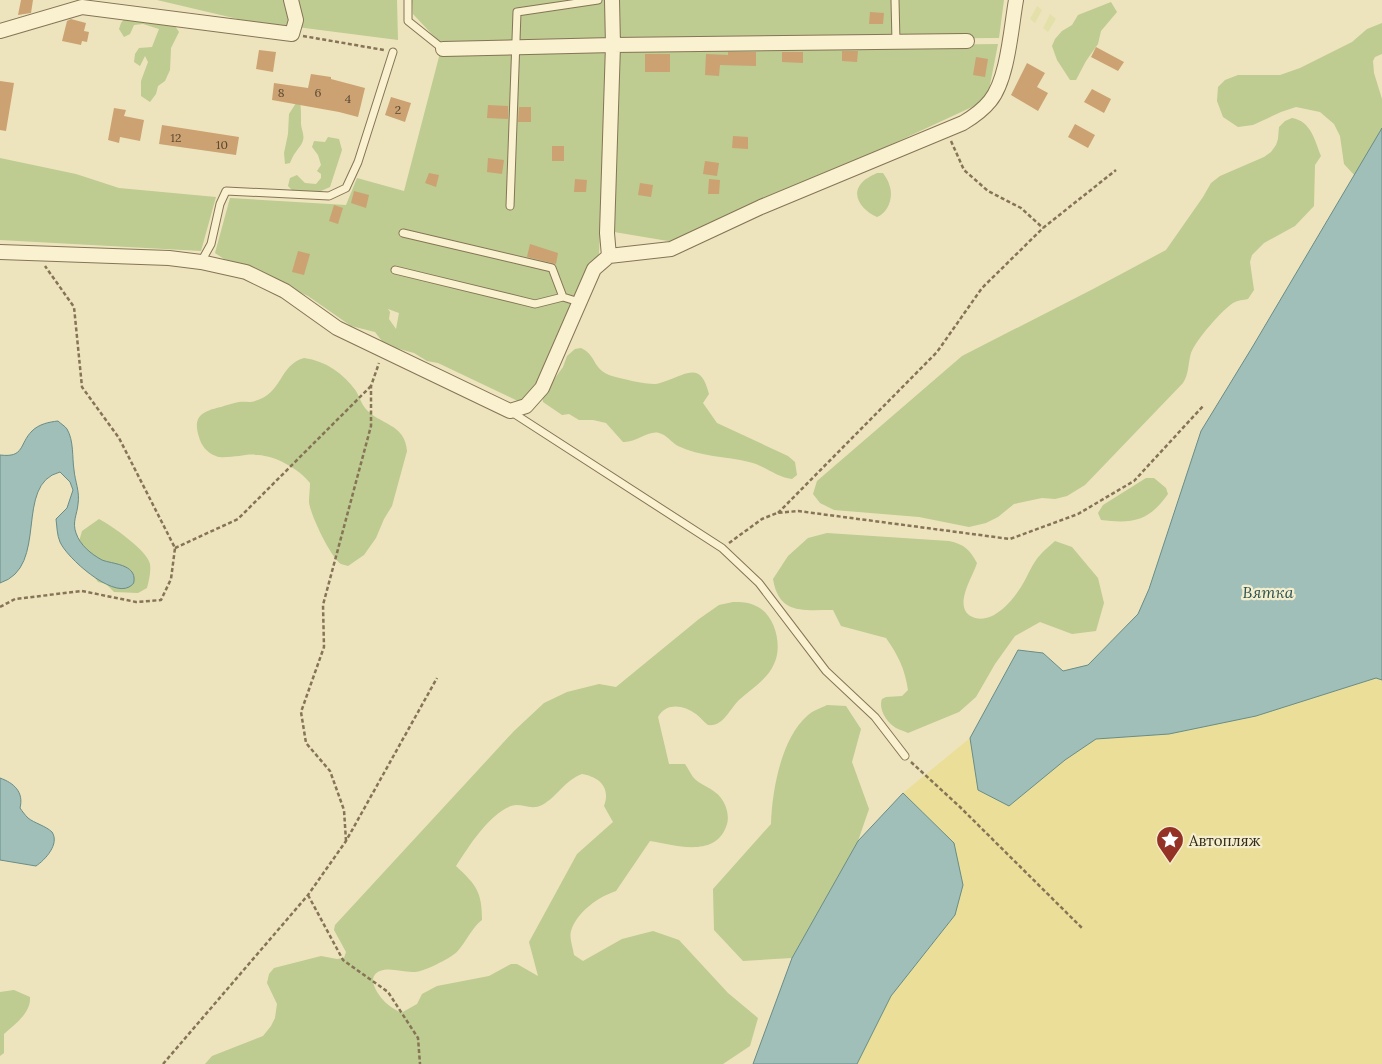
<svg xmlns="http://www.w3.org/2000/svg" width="1382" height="1064" font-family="Lora,serif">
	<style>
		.farmland { fill: #e3e0aa }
		.green { fill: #becb91; fill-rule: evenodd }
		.sand { fill: #eade99 }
		.water { fill: #a0bfb9; stroke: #688c87 }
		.building { fill: #cca272 }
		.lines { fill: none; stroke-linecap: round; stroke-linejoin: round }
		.service-casing { stroke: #857456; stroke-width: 9 }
		.minor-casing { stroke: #857456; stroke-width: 16 }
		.path { stroke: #857456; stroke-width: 2.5; stroke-dasharray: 4 2.5; stroke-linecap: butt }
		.service { stroke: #f9f1cf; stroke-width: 7 }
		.minor { stroke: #f9f1cf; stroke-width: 14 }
		.labels { text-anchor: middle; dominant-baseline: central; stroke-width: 4.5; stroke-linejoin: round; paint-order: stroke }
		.number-label { font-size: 12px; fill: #5a4831 }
		.poi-label { font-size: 15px; fill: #342a1b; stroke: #f5eecc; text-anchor: start }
		.water-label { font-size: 16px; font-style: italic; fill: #2a5254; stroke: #f5eecc }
	</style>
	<rect width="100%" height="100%" fill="#ede4bd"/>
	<path class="farmland" d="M1037 6 1042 10 1035 23 1030 19Z
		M1050 14 1056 19 1048 32 1043 28Z"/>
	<path class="green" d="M157 0H397L398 40 242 20Z
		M412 0H608L609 39 442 45 413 14Z
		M614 0H1004L999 38 615 40Z
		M1111 2 1117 12 1101 31 1098 44 1086 61 1076 80H1070L1057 60 1052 46 1055 39 1062 31 1072 25 1078 15Z
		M126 17 158 24 169 25 175 26 179 32 171 48 170 70 165 81 158 86 156 94 150 102 141 96V81L148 62 145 56 140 66 134 62 135 54 139 48 152 47 159 29 143 24 134 25 130 34 124 37 119 29 121 23Z
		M1382 23V54L1375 57 1373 61 1374 73 1382 99V159L1356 177 1344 164 1340 136 1334 124 1320 112 1296 107 1281 112 1253 125 1238 127 1223 117 1217 101 1218 87 1225 80 1238 75H1280L1300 68 1352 42 1367 29Z
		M998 44 987 100 819 178 674 242 614 232 619 49Z
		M609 49 599 254 579 302 535 385 520 402 438 363 427 361 414 353 385 345 375 332 351 326 308 296 275 281 247 266 224 259 215 253 230 198 346 205 357 178 404 191 440 53ZM388 309 399 313 396 329 389 319 390 312Z
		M300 101C301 108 301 114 301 121 300 130 307 135 301 145 296 152 294 153 290 163L285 164 284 153 288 134 289 114 296 103Z
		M1292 118C1311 121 1315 141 1321 156L1315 165 1314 206 1295 226 1264 243 1252 255 1250 262 1254 290 1248 299C1243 300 1238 300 1233 303 1221 311 1196 340 1191 353 1188 363 1189 374 1183 383L1085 485 1067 496 1055 499 1042 498 1014 504 998 517 986 523 969 527 919 517 834 510 820 503 813 494 817 481 962 356 1095 288 1166 250 1203 197 1211 183 1220 176 1264 157 1271 152 1276 145 1278 139 1279 127 1285 121Z
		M328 137 339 139 342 150 330 187 321 191 294 192 288 186 290 178 297 175 305 183 316 184 321 178V174L317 171 321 165 318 155 312 147 314 141 325 142Z
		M0 158 76 174 119 188 216 197 201 251 0 240Z
		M877 173H883C885 176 888 180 889 184 894 196 889 212 877 217 865 212 851 198 860 185 864 179 871 176 877 173Z
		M581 348C597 355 592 370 612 376 623 379 643 384 655 384 658 384 662 382 666 381 690 372 701 363 709 394L703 403 717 423 788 456 795 462 797 475 792 479C776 477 764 465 749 462 726 456 700 457 678 446 671 442 667 435 659 433 648 430 636 443 623 442L606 423 593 420H579L569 414 562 415 543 402 542 396 563 367 567 356 575 349Z
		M304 358C326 361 343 373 356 391 359 396 361 403 365 408 379 425 405 423 407 451L392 506 384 519 376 538 364 555 348 566C346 565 343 565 341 564 331 558 310 514 309 502 309 496 310 489 310 483 299 469 276 456 258 455 251 454 245 455 239 456 232 456 222 459 216 456 207 453 201 445 199 437 192 416 203 411 221 407 227 405 233 403 239 402 244 401 250 403 255 401 283 393 279 365 304 358Z
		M1146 478H1154L1166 488 1168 494C1149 521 1133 524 1101 520L1098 513 1103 505Z
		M99 519C112 526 147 550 150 564 151 572 149 580 147 588L138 593 114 592 106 584 98 582 79 556 78 545 82 531Z
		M827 533 949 541C964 544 970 550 977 563 973 577 950 610 975 618 994 623 1012 601 1021 587 1028 576 1032 563 1041 554 1045 549 1051 545 1055 541L1072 547 1098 578 1104 603 1096 631 1072 634 1040 622 1015 636 995 664 976 697 959 712 908 733C905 731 899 730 896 728 887 723 878 709 882 699L886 697 902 696 908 690C905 669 898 655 886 638L841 626 833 610C803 610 779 615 773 579L788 556 808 538Z
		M733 602C741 602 749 602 756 606 775 614 783 646 774 664 767 680 751 689 739 700 729 710 723 727 708 725 704 722 700 717 696 714 684 705 666 702 658 717L669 764H685C688 768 690 773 693 777 699 785 714 788 721 798 727 806 730 818 726 827 714 858 675 845 650 841L616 891C598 897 577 912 571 931 569 937 573 948 574 955L583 961 622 939 653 931 679 940 728 993 758 1018 750 1046 723 1064H205L212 1056 263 1036 271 1026 275 1018 277 1004 267 983 269 974 274 968 321 956 337 959 344 958 346 952 334 930 335 925 514 731 544 703 567 692 599 684 616 687 699 619 719 605ZM582 774C599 777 611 787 604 806L613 822 577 854 529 942 538 976 517 964H511L489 976 437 986 422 994 417 1004 401 1013C396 1010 389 1006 385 1002 378 995 365 977 380 971 392 967 403 973 415 972 423 972 446 960 453 955 463 949 470 929 482 920 482 891 476 885 456 866 469 846 489 814 511 806 521 802 530 811 542 805 557 797 565 780 582 774Z
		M827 705 846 706 861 729 852 762 869 809 858 841 792 958 743 961 714 930 713 889 771 824C772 791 781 739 807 716 812 711 821 708 827 705Z
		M14 990 30 997C31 1013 15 1024 4 1034V1053L0 1056V992Z"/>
	<path class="sand" d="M1376 678 1382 680V1064H857L891 996 955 915 954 843 903 793 970 738 978 790 1065 760 1096 739 1169 734 1256 716Z"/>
	<path class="water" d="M1382 128V680L1376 678 1256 716 1169 734 1096 739 1065 760 1009 806 978 790 970 738 1018 650 1043 653 1063 671 1088 665 1138 614 1149 589 1201 431 1253 346Z
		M58 421C61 424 65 426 67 429 74 441 72 457 74 470 75 481 80 492 78 504 77 515 72 522 76 533 80 545 91 554 102 560 112 564 136 564 134 581 134 584 132 585 129 587 111 597 67 558 60 542 57 535 57 527 56 519L67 508 73 490 70 482 60 472C13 484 50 567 0 583V455C25 458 19 444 32 431 39 424 49 422 58 421Z
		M0 778C14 783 24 792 20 808 22 811 25 815 28 818 34 823 46 826 52 832 60 844 45 860 36 866L0 860Z
		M903 793 954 843 963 885 955 915 891 996 857 1064H753L792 958 858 841Z"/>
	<path class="building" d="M21 0H33L31 13 18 15Z
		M870 12 884 13 883 24H869Z
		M71 19 86 23 84 31 89 32 87 42 82 41 81 45 62 41 67 21Z
		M1096 47 1124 62 1118 71 1091 57Z
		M259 50 276 52 273 72 256 69Z
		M842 51H858L857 62 842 61Z
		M728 52H756V66L720 65 719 76 705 75 706 54 728 55Z
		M782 52H803V63L782 62Z
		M645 54H670V72H645Z
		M976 57 988 59 985 77 973 75Z
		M1027 63 1045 73 1037 87 1048 93 1038 111 1011 95Z
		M311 74 331 77V79L365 88 358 117 339 112 272 100 274 83 308 88Z
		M0 81 14 83 6 131 0 130Z
		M1092 89 1111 99 1104 113 1084 102Z
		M391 97 411 103 405 122 385 115Z
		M488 105 508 106V119L487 118Z
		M519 107H531V122H518Z
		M114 108 126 110 124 116 144 120 140 141 120 137 119 143 108 140Z
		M1075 124 1095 135 1088 148 1068 137Z
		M162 125 239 137 236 155 159 144Z
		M733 136 748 137V149L732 148Z
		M552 146H564V161H552Z
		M488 158 504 160 502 174 487 172Z
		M705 161 719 163 717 176 703 174Z
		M429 173 439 175 436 187 425 183Z
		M575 179 587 180 586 192H574Z
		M709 179 720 180 719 194H708Z
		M640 183 653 185 651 197 638 195Z
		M354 191 369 195 366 208 351 203Z
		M334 205 343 208 338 224 329 221Z
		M530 244 558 253 556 264 527 257Z
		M298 251 310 254 304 275 292 272Z"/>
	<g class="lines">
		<defs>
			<path id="service" d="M408 0V21L443 49
				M895 0 896 42
				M510 206 517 12 598 0
				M403 233 552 268 563 297
				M201 262 211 244 220 204 226 191 329 196 346 188 358 162 393 52
				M395 270 535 304 563 297 579 302
				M510 411 722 548 759 583 826 671 875 717 905 756"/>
			<path id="minor" d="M0 31 82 7 292 34 296 20 291 0
				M443 49 613 45 967 41
				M0 252 169 258 201 262 246 272 285 291 337 328 510 411 526 406 542 388 594 269 609 256 671 249 761 207 963 123C973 117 982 111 990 101 1008 79 1011 28 1016 0
				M609 256 607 233 613 45 612 0"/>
		</defs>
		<use href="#service" class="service-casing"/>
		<use href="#minor" class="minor-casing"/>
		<path class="path" d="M303 36 384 50
			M951 141 964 170 988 191 1021 208 1043 228
			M778 513 937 352 982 288 1043 228 1116 170
			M729 543 762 519 777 513 798 511 1010 539 1078 514 1134 481 1204 405
			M175 548 238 519 371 386
			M0 607 15 599 82 591 136 602 161 600 171 579 175 548 119 438 82 387 74 307 45 266
			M911 762 960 807 1083 929
			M346 841 344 810 330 771 306 743 301 712 324 647 323 605 371 426V386L379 363
			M308 895 343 960 388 992 418 1038 420 1064
			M163 1064 308 895 346 841 437 678"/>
		<use href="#service" class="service"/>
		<use href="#minor" class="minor"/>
	</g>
	<defs>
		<symbol id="sight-pin" viewBox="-11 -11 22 30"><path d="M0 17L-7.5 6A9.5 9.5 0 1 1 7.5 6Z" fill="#943226" stroke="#f5eecc"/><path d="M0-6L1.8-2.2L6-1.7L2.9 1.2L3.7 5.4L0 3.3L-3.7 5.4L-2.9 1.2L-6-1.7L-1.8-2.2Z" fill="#fff"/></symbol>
	</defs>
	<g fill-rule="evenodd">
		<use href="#sight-pin" x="1154" y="824" width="32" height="43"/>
	</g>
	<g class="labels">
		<g class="number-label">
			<text x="281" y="92">8</text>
			<text x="318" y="92">6</text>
			<text x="348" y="98">4</text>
			<text x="398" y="109">2</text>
			<text x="176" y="137">12</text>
			<text x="222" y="144">10</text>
		</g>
		<g class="poi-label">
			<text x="1189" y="840">Автопляж</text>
		</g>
		<g class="water-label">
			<text x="1268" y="592">Вятка</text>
		</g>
	</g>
</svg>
